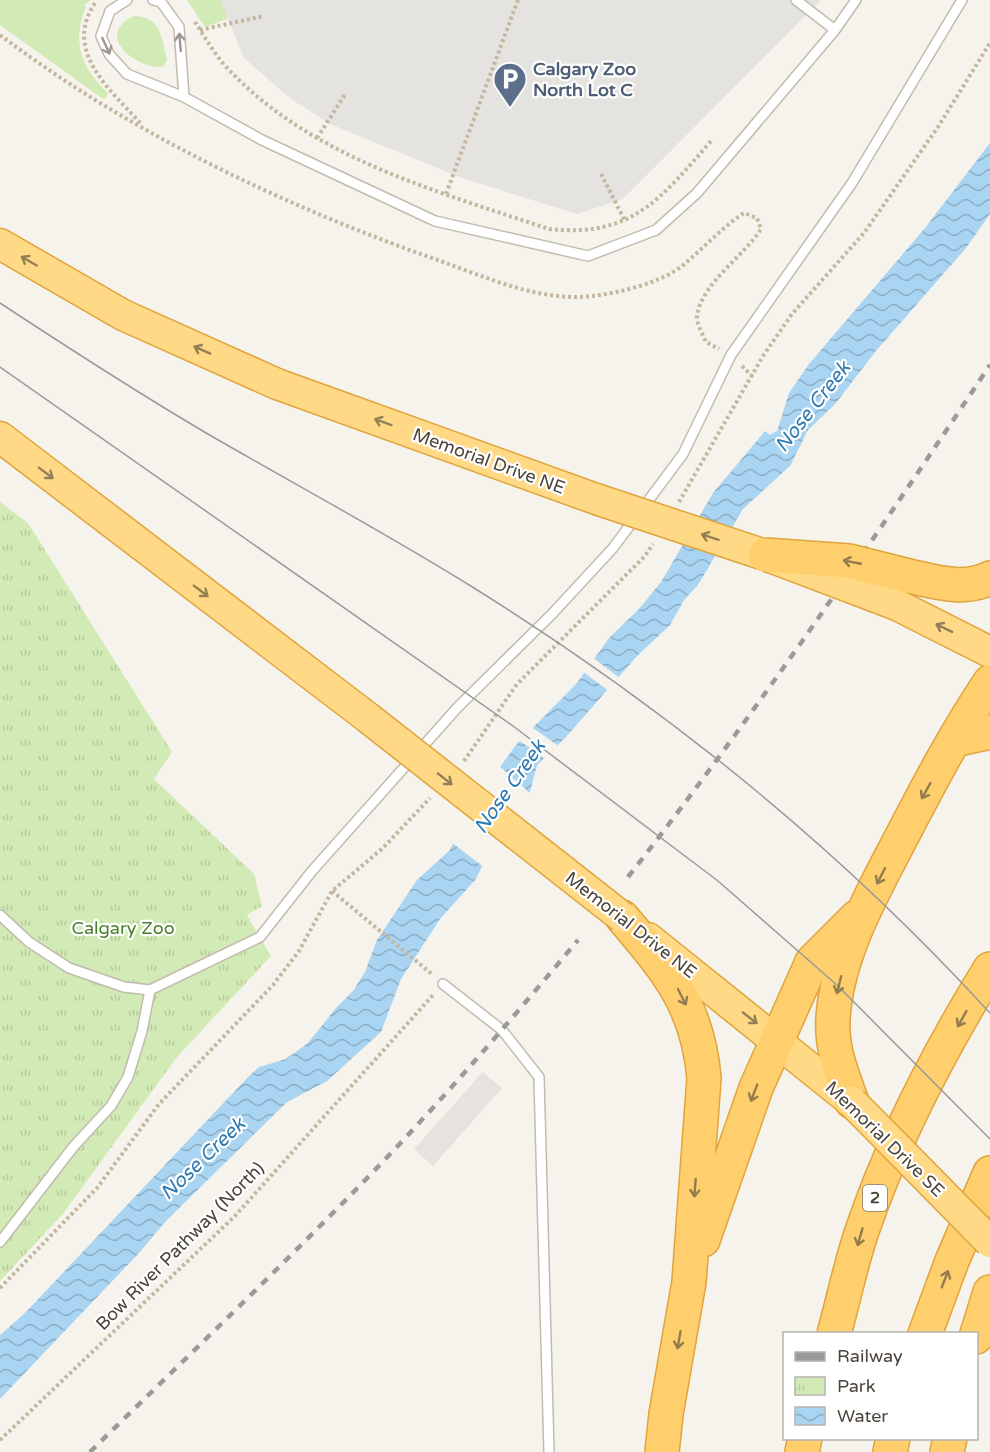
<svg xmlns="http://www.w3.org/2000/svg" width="990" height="1452" font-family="'Varela Round',sans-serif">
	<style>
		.industrial { fill: #e6e2dd }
		.green { fill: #d2eab5 }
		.park { fill: url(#park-tufts) }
		.parking { fill: #e5e3e0 }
		.water { fill: url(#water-waves) }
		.pier { fill: #f6f3ec }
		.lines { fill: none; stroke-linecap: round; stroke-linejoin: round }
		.service-casing { stroke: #c2bbae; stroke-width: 12 }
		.trunk-casing { stroke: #e0a43c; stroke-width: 33 }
		.motorway-casing { stroke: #e0a43c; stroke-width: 36 }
		.path { stroke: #c4b79f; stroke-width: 4; stroke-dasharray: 3 3; stroke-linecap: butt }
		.service { stroke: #fff; stroke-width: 9 }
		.trunk { stroke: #ffd985; stroke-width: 30 }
		.motorway { stroke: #ffcf6e; stroke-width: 33 }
		.tram { stroke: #9a9a9a; stroke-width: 1.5 }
		.rail { stroke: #9a9a9a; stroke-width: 4.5; stroke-dasharray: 8 8; stroke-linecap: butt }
		.trunk-bridge-casing { stroke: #e0a43c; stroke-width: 33; stroke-linecap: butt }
		.motorway-bridge-casing { stroke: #e0a43c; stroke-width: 36; stroke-linecap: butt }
		.trunk-bridge { stroke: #ffd985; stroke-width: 30 }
		.motorway-bridge { stroke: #ffcf6e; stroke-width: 33 }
		.oneway { stroke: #9c9892 }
		.oneway2 { stroke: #938057 }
		.oneway3 { stroke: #937c4e }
		.labels { text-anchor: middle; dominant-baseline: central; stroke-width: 4.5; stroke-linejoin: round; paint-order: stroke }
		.shield { fill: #fff; stroke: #817c74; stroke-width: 1.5 }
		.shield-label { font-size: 16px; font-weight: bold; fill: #4b4439 }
		.service-label { font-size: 18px; font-weight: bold; fill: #4e5e75; stroke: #fff; text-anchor: start }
		.street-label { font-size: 18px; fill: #4b4439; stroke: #fff }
		.park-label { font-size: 18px; fill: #4a7f2a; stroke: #fff }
		.water-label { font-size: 20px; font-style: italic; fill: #2e7ab2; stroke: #fff }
	</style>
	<defs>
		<pattern id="park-tufts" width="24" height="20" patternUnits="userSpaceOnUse" patternTransform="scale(1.5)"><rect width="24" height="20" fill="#d2eab5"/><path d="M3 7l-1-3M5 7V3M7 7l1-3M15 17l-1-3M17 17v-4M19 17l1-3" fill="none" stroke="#b6ca9c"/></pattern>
		<pattern id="water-waves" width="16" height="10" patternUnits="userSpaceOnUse" patternTransform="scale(1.5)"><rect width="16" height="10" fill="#a9d4f2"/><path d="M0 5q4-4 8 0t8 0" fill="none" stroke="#8caec5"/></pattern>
	</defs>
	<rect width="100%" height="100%" fill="#f6f3ec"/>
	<path class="industrial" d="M483 1072 502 1088 433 1166 414 1149Z"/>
	<path class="green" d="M0 0H91L84 5 86 7C71 42 82 69 108 93L106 98 103 99 0 25Z
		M187 0H231L229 18 205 27Z
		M134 16C161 16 162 39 167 60L163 67C136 69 93 35 134 16Z"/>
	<path class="park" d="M0 502 28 523 172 752 154 779 254 874 262 906 247 915 271 956 177 1057 62 1215 0 1281Z"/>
	<path class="parking" d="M220 0H821L623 199 577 214 462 178 330 124 291 99 244 58Z"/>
	<path class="water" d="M990 143V214L966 248 875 352 836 403 808 430 790 466 743 509 698 585 684 600 670 625 638 655 565 738 537 765 526 807 484 862 476 879 440 919 401 979 381 1032 327 1081 287 1102 165 1222 139 1253 0 1399V1335L25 1313 250 1075 259 1067 286 1059 308 1043 336 1008 353 991 365 972 377 940 417 880 449 851 489 782 516 745 577 683 609 638 639 609 661 582 713 493 765 431 770 435 777 431 789 393 809 364 925 228Z"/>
	<path class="pier" d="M592 657 621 679 610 692 582 671Z
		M530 726 560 747 547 760 517 739Z
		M498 765 532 795 520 828 485 868 451 842Z"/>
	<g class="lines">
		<defs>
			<path id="service" d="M127 0 110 11 101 36 109 54 127 74 184 97 262 140 435 221 588 256 656 230 697 193 835 30 856 0
				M153 0 161 2 179 27 184 97
				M796 0 835 30
				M0 915 29 942 69 968 124 987 150 990 260 937 312 871 457 708 553 613 613 548 683 454 731 355 852 183 962 0
				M443 984 502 1030 539 1077 549 1452
				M0 1242 74 1146 111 1106 128 1077 142 1031 150 990"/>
			<path id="trunk" d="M0 244 123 315 277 384 596 499
				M0 437 367 717
				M897 605 990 652
				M648 938 852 1102"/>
			<path id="motorway" d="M909 576C936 582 964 591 990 578
				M954 740 990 732
				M622 917C667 970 698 1006 704 1078L689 1282 666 1414 662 1452
				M852 1102C842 1074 831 1049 833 1018 837 954 873 892 902 836 929 784 957 731 990 682
				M703 1240 756 1088 812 962 857 917
				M834 1334C844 1298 851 1262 863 1228 894 1138 940 1050 990 969
				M925 1334 952 1261 990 1173
				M976 1337 990 1292
				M802 1452 805 1438
				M890 1452 893 1438
				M947 1452 950 1438"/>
		</defs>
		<use href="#service" class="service-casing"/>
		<use href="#trunk" class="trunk-casing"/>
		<use href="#motorway" class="motorway-casing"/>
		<path class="path" d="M95 3C62 52 112 91 142 125
			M195 22C206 39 218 60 233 74 316 159 439 192 549 229 633 238 661 198 712 140
			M200 30 264 16
			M0 35C131 134 289 208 443 262 490 279 542 302 592 296 619 293 660 283 682 266 703 249 721 228 744 213L757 218 761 229C744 256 701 284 697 316 696 323 703 335 706 342L719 349
			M317 138 346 93
			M601 174 625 221
			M446 194 518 0
			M742 366 752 376
			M679 502 763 356 792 314 864 233 938 127 990 43
			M464 761 517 684 645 556 653 544
			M332 891 433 975
			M0 1288 97 1188 159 1104 273 985 299 951 332 891 383 848 430 798
			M0 1440 235 1216 433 995"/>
		<use href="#service" class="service"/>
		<use href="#trunk" class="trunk"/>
		<use href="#motorway" class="motorway"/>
		<path class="tram" d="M0 303C70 349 141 395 213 437 300 487 389 535 474 588 663 706 840 849 990 1013
			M0 367 513 726 718 881 838 986 990 1139"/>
		<path class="rail" d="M628 877C757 712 874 539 990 365
			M90 1452C185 1359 281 1267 374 1171 445 1097 512 1019 578 940"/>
		<defs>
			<path id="trunk-bridge" d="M596 499 765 555 897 605
				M367 717 622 917
				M852 1102 990 1242"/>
			<path id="motorway-bridge" d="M765 555 849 561 909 576"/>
		</defs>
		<use href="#trunk-bridge" class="trunk-bridge-casing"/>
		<use href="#motorway-bridge" class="motorway-bridge-casing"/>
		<use href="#trunk-bridge" class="trunk-bridge"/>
		<use href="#motorway-bridge" class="motorway-bridge"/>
	</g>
	<defs><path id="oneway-shaft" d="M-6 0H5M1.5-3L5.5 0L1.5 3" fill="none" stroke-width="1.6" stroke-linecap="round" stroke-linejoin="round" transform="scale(1.5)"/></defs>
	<g class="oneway">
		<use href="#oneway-shaft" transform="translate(180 42) rotate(-95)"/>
		<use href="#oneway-shaft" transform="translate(106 46) rotate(65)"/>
	</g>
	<g class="oneway2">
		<use href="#oneway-shaft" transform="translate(29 261) rotate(-150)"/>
		<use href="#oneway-shaft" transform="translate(202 350) rotate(-156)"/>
		<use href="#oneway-shaft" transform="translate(383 422) rotate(-160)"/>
		<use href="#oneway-shaft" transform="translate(46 473) rotate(37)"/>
		<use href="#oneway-shaft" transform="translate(710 537) rotate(-162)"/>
		<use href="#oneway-shaft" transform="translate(201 591) rotate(37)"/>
		<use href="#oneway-shaft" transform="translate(944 628) rotate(-154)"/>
		<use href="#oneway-shaft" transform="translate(445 779) rotate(38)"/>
		<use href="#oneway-shaft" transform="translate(750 1018) rotate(38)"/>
	</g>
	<g class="oneway3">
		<use href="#oneway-shaft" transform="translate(852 562) rotate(-169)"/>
		<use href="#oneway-shaft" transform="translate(926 791) rotate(119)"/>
		<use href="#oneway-shaft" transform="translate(881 876) rotate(117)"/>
		<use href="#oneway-shaft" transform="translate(839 985) rotate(104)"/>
		<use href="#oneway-shaft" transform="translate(682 997) rotate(63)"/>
		<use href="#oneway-shaft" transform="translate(962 1019) rotate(119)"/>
		<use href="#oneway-shaft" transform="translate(754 1093) rotate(111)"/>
		<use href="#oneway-shaft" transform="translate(695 1188) rotate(94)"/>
		<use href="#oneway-shaft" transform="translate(860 1237) rotate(106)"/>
		<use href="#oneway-shaft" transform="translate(945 1279) rotate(-69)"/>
		<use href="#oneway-shaft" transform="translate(679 1340) rotate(100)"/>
	</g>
	<defs>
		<symbol id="parking-pin" viewBox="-11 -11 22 30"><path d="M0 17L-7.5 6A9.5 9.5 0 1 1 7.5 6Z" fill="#5c6f8a" stroke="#fff"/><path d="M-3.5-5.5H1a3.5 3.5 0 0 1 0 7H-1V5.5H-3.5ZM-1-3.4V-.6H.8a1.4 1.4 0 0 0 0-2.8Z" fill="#fff"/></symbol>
	</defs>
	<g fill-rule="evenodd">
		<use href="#parking-pin" x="491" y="60" width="38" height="52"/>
	</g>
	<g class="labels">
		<rect class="shield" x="863" y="1185" width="24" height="26" rx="4.5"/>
		<g class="shield-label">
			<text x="875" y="1198">2</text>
		</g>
		<g class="service-label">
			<text x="533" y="69">Calgary Zoo<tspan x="533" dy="21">North Lot C</tspan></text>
		</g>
		<g class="street-label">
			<text transform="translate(489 461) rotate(20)">Memorial Drive NE</text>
			<text transform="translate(631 925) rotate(38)">Memorial Drive NE</text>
			<text transform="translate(885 1139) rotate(44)">Memorial Drive SE</text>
			<text transform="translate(180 1246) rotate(-45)">Bow River Pathway (North)</text>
		</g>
		<g class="park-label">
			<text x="123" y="928">Calgary Zoo</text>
		</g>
		<g class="water-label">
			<text transform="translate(813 407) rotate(-52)">Nose Creek</text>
			<text transform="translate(510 787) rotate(-55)">Nose Creek</text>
			<text transform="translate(203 1159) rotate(-44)">Nose Creek</text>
		</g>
	</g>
	<rect x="783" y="1332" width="195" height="108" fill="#ffffff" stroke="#b7b4b0" stroke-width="1.5"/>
	<rect x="795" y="1352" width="30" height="9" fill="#9a9a9a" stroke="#b7b4b0" stroke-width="1.5"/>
	<text x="837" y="1362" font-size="18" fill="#4b4439">Railway</text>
	<rect x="795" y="1377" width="30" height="18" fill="url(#park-tufts)" stroke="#b7b4b0" stroke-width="1.5"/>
	<text x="837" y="1392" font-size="18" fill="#4b4439">Park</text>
	<rect x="795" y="1407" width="30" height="18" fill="url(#water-waves)" stroke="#b7b4b0" stroke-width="1.5"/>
	<text x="837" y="1422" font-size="18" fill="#4b4439">Water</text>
</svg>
